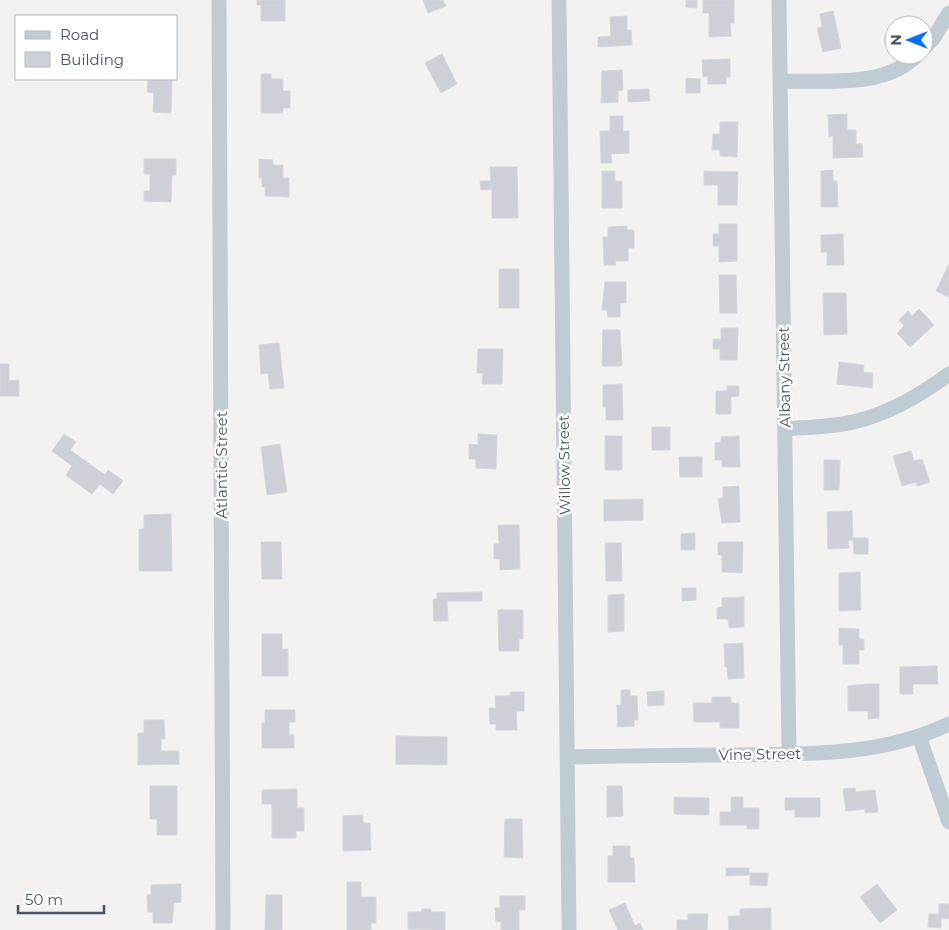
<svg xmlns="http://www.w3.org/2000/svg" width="949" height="930" font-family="Montserrat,sans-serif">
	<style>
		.building { fill: #cdd0d6; stroke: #d4d7dd }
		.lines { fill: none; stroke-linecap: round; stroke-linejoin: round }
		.minor { stroke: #c0ccd4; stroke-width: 15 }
		.labels { text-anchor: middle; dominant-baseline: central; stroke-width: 5; stroke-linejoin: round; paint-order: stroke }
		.street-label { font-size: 15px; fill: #465561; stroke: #fff }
	</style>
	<rect width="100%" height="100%" fill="#f4f1f1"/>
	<path class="building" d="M257 0H285V21H261V5H257Z
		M423 0H443L446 6 428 13Z
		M686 0H697V8L686 7Z
		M703 0H734V23H730L731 36 709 37V13H703Z
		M833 11 841 48 823 52 817 28 822 27 820 14Z
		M627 16V30H631L632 45 598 47V37L611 36 610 17Z
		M442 54 457 84 441 93 425 63Z
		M730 59V77H726V84H708V76L703 77 702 60Z
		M622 70 623 90 618 91V102L601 103 602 71Z
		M261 74H271V79H283V91H290V108H283V113H261Z
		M686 78 700 79V93H686Z
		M148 79H172L171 113 153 112 154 93 147 92Z
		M649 89 650 101 628 102V90Z
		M847 114V130H856V144H862L863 157 833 158V136L829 137 828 115Z
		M610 116H623V131H629V153L611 154 612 163H601L600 131H610Z
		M720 122H738L737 157 720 156V150H712L713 134H720Z
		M144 159H176V175H172L171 202 144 201V191H150V174H144Z
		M259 159 273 160V165H283V178H289V197L265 196V187H262V178H259Z
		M490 167H517L518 218H492V189L481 190 480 181H491Z
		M833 170V181H837L838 207H821V171Z
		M602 171H615V181H622V208H602Z
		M704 171 738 172 737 205H718V185H704Z
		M719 224H737V261L719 262V246H713V234H719Z
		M627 226V230H634V248H628V261H615L616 265H604L603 237H608V227Z
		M843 234 844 265H827V252H821V235Z
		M949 264V297L936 291Z
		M499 269H519V308H499Z
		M719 275H736L737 313H720Z
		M605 282H626V303H620V317H608L607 310H602Z
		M823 293H846L847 334 824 335Z
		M919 309 934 325 910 347 897 333 904 326 899 320 908 311 912 316Z
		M721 328H738L737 360H720V349H713V339H721Z
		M603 330H620L622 366H602Z
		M279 343 284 388 270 389 268 373 261 374 259 345Z
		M478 349H503L502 384H482L483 373H477Z
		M839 362 864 365 863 372 873 373 872 388 837 384Z
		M0 364H9V381L19 380V396H0Z
		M622 384 623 420H606V407H603V385Z
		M727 386H739V396L731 397V414H716V391H727Z
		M652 427H670V450H652Z
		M64 434 76 442 70 450 105 475 108 470 123 481 113 494 100 484 92 494 66 475 72 466 52 451Z
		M478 434 497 435 496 469 476 468V459H469V444L478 445Z
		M605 436H622V470H605Z
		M739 436 740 467H722V460H715V443L721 442V437Z
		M280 444 287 492 267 495 261 447Z
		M911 451 914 461 922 459 930 482 917 486 916 482 902 486 893 456Z
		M679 457H702V477H680Z
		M824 460H840L839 490H824Z
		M739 486 740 522 722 523 718 499 723 498V487Z
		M643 499V520L604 521V500Z
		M852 511 853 540H848L849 548 828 549 827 512Z
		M171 514 172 571H139V529H144V515Z
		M498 525H519L520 569 500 570V559H494V544H499Z
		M695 533V550H681V534Z
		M853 538H868V554H854Z
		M261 542H281L282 579H262Z
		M718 542H743L742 573 722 572V555H718Z
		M605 543H621L622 581H606Z
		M860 572 861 610 839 611V573Z
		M682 588H696V600L682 601Z
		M482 592V601H447L448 621H434L433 599H437V593Z
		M624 594V631L608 632V595Z
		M744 597V627L729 628 728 619H717V608L722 607V598Z
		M498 610H523V639H519V651H499Z
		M839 628 859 629V639H864V650H859V664H843V645H839Z
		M262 634H282V649H288V676H262Z
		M743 643 744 678 728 679 727 667H725L724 644Z
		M937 666 938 684H913V694H900V667Z
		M868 684H879V718L868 719V711H848V686Z
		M621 690H630V696H637L638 720H634V726L618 727 617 705H621Z
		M664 691V705L648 706 647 692Z
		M510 692H524V711H516L517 730H496V724H490L489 708H496L495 696H510Z
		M712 697H731V703H739V728H720V722H694L693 703H712Z
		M265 710H295V722H289V735H294V748H262V723H265Z
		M144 720H164L165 739H161V751H179V764L138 765V733H144Z
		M396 736 447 737V765L396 764Z
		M150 786H177V835H157V819H150Z
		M607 786H622L623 816 607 817Z
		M855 788 856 792 875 790 878 812 865 813V809L846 811 843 789Z
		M297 789V808H304V831H296V838H272V804H262V790Z
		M674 797 709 798V815L674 814Z
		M731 797H743V808H759V829H747V825H720V812H731Z
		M785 798H820V817H795V810H785Z
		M363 815V823H370L371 850 343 851V816Z
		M505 819H522L523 858 504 857Z
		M613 846H630V858H634L635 882H608V856H613Z
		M726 868H749V875L726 876Z
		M750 873H768L767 886 750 885Z
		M347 882H361V897H376V923H371V930H347Z
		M181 884V902L174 903 172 923H153V912H148L147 895H151V885Z
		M877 884 897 910 880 923 860 897Z
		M266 895H282V930H265Z
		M500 896H525V910H519V930H501V921L496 922 495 908H500Z
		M625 903 635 926 640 923 643 930H618L609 910Z
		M939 904H949V919L941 918V928L928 927 929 914H939Z
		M771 908V930H729L728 916H740V909Z
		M422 909H431V912H445V930L408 929V912H421Z
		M688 914H708L707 930H677V920H688Z"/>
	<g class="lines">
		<path class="minor" d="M219 0 223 930
			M559 0 569 930
			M779 0 789 754
			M924 48 933 39 949 13
			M780 81C823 80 885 89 917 55
			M785 429C810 427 837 427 861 420 894 411 922 394 949 374
			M919 736 949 822
			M567 757C623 756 679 755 735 755 808 754 882 756 949 724"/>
	</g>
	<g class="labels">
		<g class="street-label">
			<text transform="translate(784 377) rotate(-91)">Albany Street</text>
			<text transform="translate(221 465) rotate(-90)">Atlantic Street</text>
			<text transform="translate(564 465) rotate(-91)">Willow Street</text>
			<text transform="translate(760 754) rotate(-1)">Vine Street</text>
		</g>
	</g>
	<rect x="15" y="15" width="162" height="65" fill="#ffffff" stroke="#b5bbc0"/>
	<rect x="25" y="31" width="25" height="8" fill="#c0ccd4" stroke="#b5bbc0"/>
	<text x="60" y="40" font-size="15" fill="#465561">Road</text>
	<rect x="25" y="52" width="25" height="15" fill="#cdd0d6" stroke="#b5bbc0"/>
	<text x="60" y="65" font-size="15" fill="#465561">Building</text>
	<g transform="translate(909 40) rotate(270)"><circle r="24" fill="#ffffff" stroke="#b5bbc0"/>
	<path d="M0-4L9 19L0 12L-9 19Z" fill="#0370fb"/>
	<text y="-8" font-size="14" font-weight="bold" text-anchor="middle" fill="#465561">N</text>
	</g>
	<path d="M18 905v8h86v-8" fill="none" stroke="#465561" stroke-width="2.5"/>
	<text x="25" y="905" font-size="15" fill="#465561" stroke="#ffffff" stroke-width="4" paint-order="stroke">50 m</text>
</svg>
